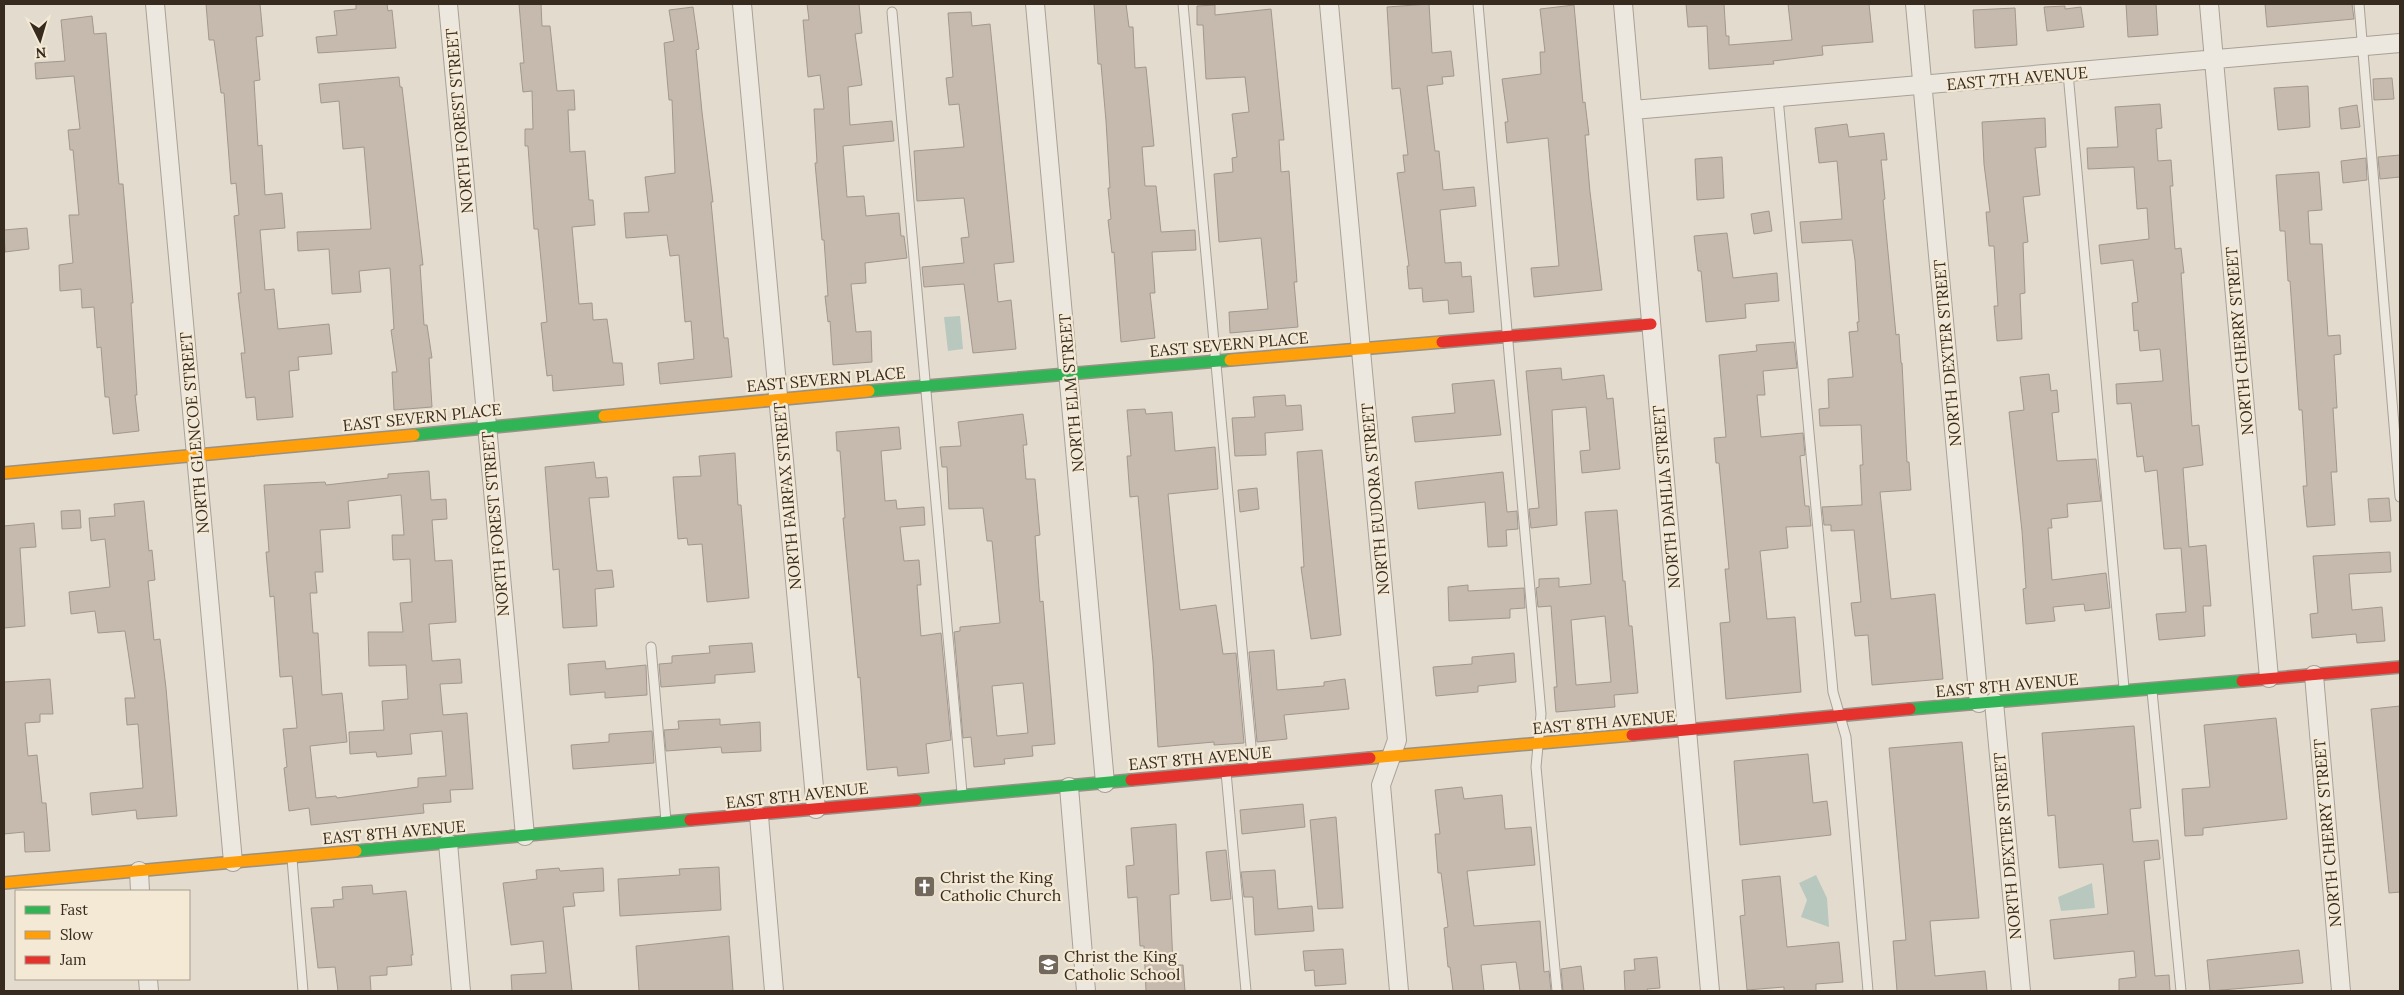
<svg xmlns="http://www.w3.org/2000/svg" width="2404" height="995" font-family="Lora,serif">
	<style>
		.water { fill: #b8c8be }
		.building { fill: #c6baaf; stroke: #a3988d; fill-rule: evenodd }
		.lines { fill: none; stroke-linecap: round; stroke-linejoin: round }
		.lane-casing { stroke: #a8a197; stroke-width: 11 }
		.street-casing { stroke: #a8a197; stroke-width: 20 }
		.fast-casing { stroke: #989186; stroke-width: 14 }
		.slow-casing { stroke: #989186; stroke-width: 14 }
		.jam-casing { stroke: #989186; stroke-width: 14 }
		.lane { stroke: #ece7df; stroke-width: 9 }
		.street { stroke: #ece7df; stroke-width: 18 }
		.fast { stroke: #30b455; stroke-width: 11 }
		.slow { stroke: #ff9f0a; stroke-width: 11 }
		.jam { stroke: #e5322d; stroke-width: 11 }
		.labels { text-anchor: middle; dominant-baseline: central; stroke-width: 4.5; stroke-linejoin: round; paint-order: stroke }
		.street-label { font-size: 16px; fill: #372a1f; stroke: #f4e9d4 }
		.poi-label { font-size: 16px; fill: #372a1f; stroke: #f4e9d4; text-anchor: start }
	</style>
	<rect width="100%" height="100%" fill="#e3dcce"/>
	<path class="water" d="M960 316 963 349 948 351 944 317Z
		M1816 875 1827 898 1829 927 1801 917 1807 900 1799 883Z
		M2092 883 2095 908 2061 911 2058 897Z"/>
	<path class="building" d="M206 4H260L263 36 256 37 260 80 254 81 258 146 262 145 265 195 282 193 285 228 260 230 265 290 274 289 278 329 329 324 332 354 298 357 299 370 289 371 293 417 257 420 255 397 246 398 241 353H245L238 293H241L234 216 239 215 236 183 231 184 224 93H221L214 40H209Z
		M356 4H387L388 11 392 10 396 48 318 53 316 37 337 35 334 11 356 9Z
		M519 4H541L542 26H550L557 91 574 90 575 110H568L570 152 585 151 589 200H593L595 225 572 227 579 304 592 303 593 320 607 319 613 363H622L624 385 553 391 552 375 547 376 541 323 547 322 538 229H534L528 146H525V129H533L532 91 523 92 520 63H524Z
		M807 4H859L862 33 855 34 862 85 848 87 850 125 892 121 894 141 843 146 847 197 864 196 866 216 899 213 901 236H904L907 258 865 263 866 283 851 284 856 332 871 331 872 362 833 365 830 321 828 322 825 296H828L824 240H822L815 163H817L814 109H824L820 75 808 77 803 20H809Z
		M1094 4H1126L1129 27H1133L1135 68 1146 67 1154 146 1142 147 1145 186H1156L1161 232 1195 230 1196 250 1152 252 1155 293H1150L1155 338 1121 342 1114 252 1112 253 1108 220 1111 219 1108 188H1110L1106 121 1101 64H1098Z
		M1429 4 1432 53 1451 51 1454 76 1442 77 1443 84 1427 86 1435 151H1439L1443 190 1474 187 1476 206 1440 210 1445 263 1461 262 1462 277 1471 276 1474 312 1449 314 1448 300 1423 302 1422 288 1409 289 1407 266H1409L1397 173 1405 172 1403 155H1408L1400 88 1392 89 1387 7Z
		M1686 4H1724L1726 36H1729V45L1792 40 1788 4H1869L1873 42 1822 46 1823 55 1773 61 1774 64 1709 69 1707 26 1688 27Z
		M2126 4H2156L2158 35 2128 37Z
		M2265 4H2352L2354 19 2267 27Z
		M1215 5V15L1271 9 1284 140H1279L1281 172 1289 171 1297 282H1294L1298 327 1230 333 1229 312 1268 309 1261 238 1219 242 1214 174 1233 172 1232 158 1237 157 1232 114 1249 112 1245 77 1206 79 1203 25H1197V6Z
		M1574 5 1583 103 1585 102 1589 135H1585L1590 192 1602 290 1534 297 1531 268 1559 266 1548 138 1507 143 1505 122H1508L1502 79 1541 74 1540 52H1545L1540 9Z
		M2065 6V9L2081 7 2084 27 2047 31 2044 7Z
		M693 7 699 49 696 50 702 112 713 202H711L724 338H728L732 377 660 384 658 363 694 359 691 321 685 322 679 255 670 256 667 235 626 238 624 213 649 212 645 177 675 173 672 100H669L664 43 674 41 669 10Z
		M2015 8 2017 45 1975 48 1973 10Z
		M971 12 972 26 990 24 1014 262 994 264 998 302 1011 300 1016 349 973 353 964 284 924 287 922 267 964 263 961 238 969 237 964 198 917 201 914 151 964 147 959 104 949 105 946 78 953 77 948 13Z
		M92 16 94 34 106 33 119 184H123L133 303H131L137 395H135L139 431 113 434 109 397H105L101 347 97 348 94 307 82 308 81 289 60 291 59 265 73 263 69 215H79L73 150H70L68 130 80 129 74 76 36 79 35 63 65 61 61 20Z
		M399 77 400 87H402L419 230 423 265H420L424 325H427L432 358H429L432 407 394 410 392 372H397L391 330 394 329 390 268 359 271 361 292 332 294 329 249 298 251 297 232 371 229 364 147 343 149 339 101 321 103 319 84Z
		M2392 78 2394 99 2374 100 2373 79Z
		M2308 86 2310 127 2278 130 2274 88Z
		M2160 104 2162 128 2156 129 2158 161 2171 160 2173 186H2170L2175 249 2181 248 2184 273H2181L2192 426 2199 425 2203 465 2183 468 2189 547 2206 545 2211 606H2203L2205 636 2159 640 2156 614 2186 612 2181 548 2164 549 2157 470 2145 472 2143 456 2137 457 2131 403 2117 404 2116 384 2163 381 2160 349 2140 351 2138 330 2134 331 2132 303 2138 302 2133 260 2101 264 2099 245 2149 239 2147 208 2137 209 2134 167 2088 169 2087 148 2118 147 2115 107Z
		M2357 105 2360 127 2341 129 2339 108Z
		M2045 118 2046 147 2035 148 2040 195 2023 197 2028 242 2023 243 2025 293 2020 294 2022 339 1997 341 1994 306H1998L1994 246H1989L1986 212H1990L1984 164 1982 122Z
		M1847 124 1849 137 1884 133 1887 160H1881L1885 199 1883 200 1896 335 1899 334 1901 363H1902L1907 462H1909L1911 490 1880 492 1891 599 1935 594 1943 679 1872 685 1868 635 1855 636 1851 603 1861 602 1854 530 1831 531V525H1824L1822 507 1862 505 1860 465H1863L1861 425 1820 426 1819 409 1829 408 1828 379 1853 377 1849 332 1858 331 1857 322H1859L1855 260 1852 240 1802 243 1800 222 1842 219 1837 161 1819 163 1815 128Z
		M2400 155V177L2380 179 2378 157Z
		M1722 157 1724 198 1697 200 1695 159Z
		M2366 158 2367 180 2343 183 2341 161Z
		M2319 172 2322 210 2308 211 2310 244H2322L2328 336 2340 335 2341 354 2334 355 2337 408H2333L2337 472H2331L2335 525 2307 527 2303 486H2307L2302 410H2299L2290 281H2288L2285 231H2280L2276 175Z
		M1769 211 1772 231 1754 234 1751 214Z
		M27 228 29 249 5 252 4 230Z
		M1727 233 1733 278 1777 273 1779 301 1745 304 1746 318 1706 322 1701 271H1698L1694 236Z
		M1794 342 1797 368 1763 371 1765 395H1757L1761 437 1803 433 1805 455 1800 456 1805 506H1809L1811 526 1786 527 1788 548 1760 551 1767 619 1795 617 1801 692 1726 699 1720 623 1730 622 1725 569H1729L1719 463H1716L1714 438 1726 437 1719 355 1757 351 1756 345Z
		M1561 368 1562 380 1604 375 1607 399 1613 398 1620 469 1582 473 1580 451 1590 450 1586 407 1552 410 1557 525 1531 528 1529 509 1539 508 1526 371Z
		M2049 374 2051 391 2057 390 2059 412 2052 413 2057 461 2096 459 2101 501 2067 504 2068 517 2051 519 2052 528H2048L2052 580 2106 573 2110 608 2085 611 2084 604 2053 607 2055 621 2026 624 2023 589 2026 588 2022 531 2009 412 2024 410 2020 377Z
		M1494 380 1501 435 1415 442 1412 417 1455 413 1452 384Z
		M1285 395 1286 406 1301 405 1303 430 1265 433 1266 455 1235 456 1232 418 1255 417 1253 397Z
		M1145 409 1146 414 1172 412 1175 451 1215 447 1218 489 1168 494 1174 555 1180 610 1216 605 1223 654 1236 653 1244 743 1214 745V742L1158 747 1153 662 1138 496 1130 497 1127 456H1131L1127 410Z
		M1023 414 1027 445H1023L1026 479H1035L1040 535 1035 536 1040 602 1043 601 1055 744 1032 746 1033 756 1004 759 1005 764 974 767 971 737 963 738 954 632 960 631V627L1000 623 996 581 992 541H987L983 508 949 509 947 467H942L940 447 961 446 958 422ZM1023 683 1028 733 997 736 992 686Z
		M899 427 901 449 881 451 885 501 896 500 897 509 924 507 925 525 900 527 904 561 919 560 921 585H917L921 636 941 633 951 740 926 744 929 773 898 776 897 767 867 770 860 677 858 678 843 518H845L840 451H837L836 432Z
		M1322 450 1341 635 1311 639 1301 567H1304L1297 452Z
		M735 453 738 505H741L749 598 707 602 702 544 688 545 687 538 678 539 673 477 701 476 699 456Z
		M594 462 596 478 607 477 609 497 589 498 597 571 612 570 614 587 595 589 597 626 563 628 559 569 553 570 545 467Z
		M429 471 431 500 446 499 447 519 432 520 435 561 452 560 456 622 429 624 432 661 460 659 462 683 440 684 443 715 467 713 473 789 450 790 451 802 423 804 424 813 311 825 309 808 289 811 284 768 287 767 283 729 297 728 292 676 280 677 274 596 270 597 266 552H269L264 485 325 482 326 485 388 478V474ZM401 495 404 535H392L393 560 410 559 412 602 400 603 403 632H368L369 666 406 665 408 699 382 701 384 730 349 732 350 754 376 752 377 757 412 754 410 734 442 731 446 776 418 778V787L337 798 336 796 316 798 310 746 347 742 342 693 322 695 318 633H313L310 593H317L315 572H323L320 530 350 528 348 501Z
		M1503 472 1507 512 1517 511 1518 529 1506 530 1507 546 1488 547 1485 502 1418 509 1415 482Z
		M1257 488 1259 509 1240 512 1238 490Z
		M2389 498 2391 521 2370 522 2368 499Z
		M144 501 149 551 152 550 155 580 148 581 154 640 160 639 166 688 177 816 137 819 136 810 92 815 90 793 143 788 138 724 127 725 125 698H135L125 631 98 633 95 611 71 614 69 592 110 587 105 539 91 541 89 518 115 516 114 504Z
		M80 510 81 528 62 529 61 511Z
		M1617 510 1623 581H1625L1629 626H1632L1638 693 1614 695 1615 707 1556 712 1554 687H1557L1551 606 1538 607 1536 588 1539 587V579L1559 578V587L1591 584 1585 512ZM1605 616 1611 682 1576 685 1571 620Z
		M34 523 36 547 20 548 25 626 4 628V526Z
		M2390 552 2391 572 2349 574 2352 610 2382 607 2385 641 2357 643 2356 634 2312 638 2310 614 2318 613 2313 556Z
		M1468 585V591L1524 588 1525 608 1510 609V618L1449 621 1448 587Z
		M752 643 755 672 715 675V683L661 687 659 664 672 663V656L710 653 709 646Z
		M1274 650 1277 690 1324 686V682L1345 679 1349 709 1284 715 1287 739 1257 742 1249 652Z
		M1514 653 1516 682 1478 686V692L1436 696 1433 667 1472 664V657Z
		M605 661 606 669 646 665 647 695 605 698V692L570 695 568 664Z
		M50 679 53 714H40V722L25 723 28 756 37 755 42 803H46L50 851 25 852 24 832 4 834V682Z
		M2400 706V892L2389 893 2371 709Z
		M2276 718 2287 819 2203 828V835L2185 836 2182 789 2210 787 2204 725Z
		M720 719V725L760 722 761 751 722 753 721 747 666 751 664 730 679 729 678 721Z
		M2134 726 2141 808 2130 809 2133 842 2158 840 2160 859 2144 861 2155 976 2169 975 2170 991H2119V979L2136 977 2134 951 2054 959 2050 920 2108 914 2103 864 2059 868 2055 815 2048 816 2042 733Z
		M652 731 654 763 573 769 571 745 609 742V734Z
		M1962 742 1979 918 1930 921 1935 976 1985 971 1987 991H1897L1893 941 1906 940 1889 748Z
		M1808 754 1813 803 1827 801 1831 835 1740 845 1734 761Z
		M1462 787 1464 799 1502 795 1505 829 1531 827 1535 865 1467 871 1474 926 1540 921 1544 972 1549 971 1551 991H1520L1516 962 1481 965 1484 991H1453L1450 967H1448L1444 928 1448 927 1441 873H1438L1435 834H1440L1435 790Z
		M1303 804 1305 827 1242 834 1240 810Z
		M1336 817 1343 908 1318 909 1310 820Z
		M1176 824 1179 894 1170 895 1173 965H1183L1185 991H1146L1144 946H1140L1137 897 1128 898 1126 866 1134 865 1131 828Z
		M1226 850 1231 899 1211 901 1206 852Z
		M719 867 721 910 620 916 618 879 680 875 679 869Z
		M559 868 560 871 603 868 604 891 573 893 575 906 563 907 572 991H512L511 975 546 973 543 941 511 945 503 883 537 879 536 870Z
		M1275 870 1278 909 1312 906 1314 931 1255 935 1253 897H1244L1241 872Z
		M1780 876 1787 947 1839 942 1843 982 1816 984V991H1784V987L1747 990 1740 916 1745 915 1742 880Z
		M372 885 373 894 406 891 413 955H411L412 965 387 967V975L370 976 371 991H338L335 967 318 968 311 908 334 907 333 900 343 899 342 887Z
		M729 936 733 991H639L636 946Z
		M1343 949 1346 984 1315 986 1314 970 1305 971 1303 951Z
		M2299 950 2303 983 2210 991 2207 960Z
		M1657 957 1660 988 1647 989 1648 991H1625L1624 971 1635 970 1634 959Z
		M1581 966 1584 991H1563L1561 969Z"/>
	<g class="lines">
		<defs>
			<path id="lane" d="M1183 4 1253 768
				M1478 4 1541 714 1536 767 1557 991
				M2359 4 2400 497
				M892 12 962 793
				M2068 73 2124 688
				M1778 98 1833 692 1846 737 1868 991
				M651 647 666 821
				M2152 691 2181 991
				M1226 772 1246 991
				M292 859 303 991"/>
			<path id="street" d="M155 4 233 862
				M448 4 525 836
				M742 4 816 809
				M1035 4 1105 783
				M1329 4 1397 740 1381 785 1399 991
				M1623 4 1710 991
				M1915 4 1979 703
				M2209 4 2269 678
				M1633 110 2400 43
				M2314 675 2341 991
				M1994 702 2021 991
				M1069 787 1086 991
				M759 816 774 991
				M448 843 461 991
				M139 871 140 891
				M148 979 149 991"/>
			<path id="fast" d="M869 391 1230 360
				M414 435 604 416
				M1910 709 2242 681
				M916 800 1131 780
				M356 851 690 820"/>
			<path id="slow" d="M1230 360 1442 342
				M604 416 869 391
				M4 473 414 435
				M1370 758 1632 735
				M4 883 356 851"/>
			<path id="jam" d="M1442 342 1651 324
				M2242 681 2400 667
				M1632 735 1910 709
				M1131 780 1370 758
				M690 820 916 800"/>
		</defs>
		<use href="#lane" class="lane-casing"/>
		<use href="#street" class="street-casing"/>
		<use href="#fast" class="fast-casing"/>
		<use href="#slow" class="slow-casing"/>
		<use href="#jam" class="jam-casing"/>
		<use href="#lane" class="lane"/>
		<use href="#street" class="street"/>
		<use href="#fast" class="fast"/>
		<use href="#slow" class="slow"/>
		<use href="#jam" class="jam"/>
	</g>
	<defs>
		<symbol id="church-square" viewBox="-11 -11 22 22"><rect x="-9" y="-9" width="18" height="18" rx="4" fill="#73685c" stroke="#f4e9d4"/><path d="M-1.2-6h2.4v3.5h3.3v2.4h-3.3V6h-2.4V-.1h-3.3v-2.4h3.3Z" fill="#fff"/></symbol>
		<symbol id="school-square" viewBox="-11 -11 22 22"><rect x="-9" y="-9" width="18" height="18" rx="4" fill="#73685c" stroke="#f4e9d4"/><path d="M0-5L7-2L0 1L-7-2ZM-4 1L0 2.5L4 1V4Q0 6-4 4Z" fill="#fff"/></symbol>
	</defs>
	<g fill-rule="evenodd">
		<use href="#church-square" x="912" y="874" width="25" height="25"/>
		<use href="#school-square" x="1036" y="952" width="25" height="25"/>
	</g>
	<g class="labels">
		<g class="street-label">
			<text transform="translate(2017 78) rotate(-5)">EAST 7TH AVENUE</text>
			<text transform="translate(459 121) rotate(-95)">NORTH FOREST STREET</text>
			<text transform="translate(2239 341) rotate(-95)">NORTH CHERRY STREET</text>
			<text transform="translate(1229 344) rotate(-5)">EAST SEVERN PLACE</text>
			<text transform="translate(1947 353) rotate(-95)">NORTH DEXTER STREET</text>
			<text transform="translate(826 379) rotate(-5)">EAST SEVERN PLACE</text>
			<text transform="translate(1071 393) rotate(-95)">NORTH ELM STREET</text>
			<text transform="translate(422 417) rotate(-6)">EAST SEVERN PLACE</text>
			<text transform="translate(194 433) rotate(-95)">NORTH GLENCOE STREET</text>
			<text transform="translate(787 496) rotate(-95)">NORTH FAIRFAX STREET</text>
			<text transform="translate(1666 497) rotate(-95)">NORTH DAHLIA STREET</text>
			<text transform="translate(1375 499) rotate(-95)">NORTH EUDORA STREET</text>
			<text transform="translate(495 524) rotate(-95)">NORTH FOREST STREET</text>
			<text transform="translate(2007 685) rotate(-5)">EAST 8TH AVENUE</text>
			<text transform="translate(1604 722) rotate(-5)">EAST 8TH AVENUE</text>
			<text transform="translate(1200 758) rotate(-5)">EAST 8TH AVENUE</text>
			<text transform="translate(797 795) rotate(-6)">EAST 8TH AVENUE</text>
			<text transform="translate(394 832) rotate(-5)">EAST 8TH AVENUE</text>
			<text transform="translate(2327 833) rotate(-95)">NORTH CHERRY STREET</text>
			<text transform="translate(2007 846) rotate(-95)">NORTH DEXTER STREET</text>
		</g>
		<g class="poi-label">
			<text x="940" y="877">Christ the King<tspan x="940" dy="18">Catholic Church</tspan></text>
			<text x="1064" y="956">Christ the King<tspan x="1064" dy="18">Catholic School</tspan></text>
		</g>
	</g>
	<rect width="2404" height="995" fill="none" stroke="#372a1f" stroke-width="10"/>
	<rect x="15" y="890" width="175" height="90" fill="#f4e9d4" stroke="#a89d8c"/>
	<rect x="25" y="906" width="25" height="8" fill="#30b455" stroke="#a89d8c"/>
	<text x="60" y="915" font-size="15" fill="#372a1f">Fast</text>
	<rect x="25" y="931" width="25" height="8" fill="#ff9f0a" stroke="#a89d8c"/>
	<text x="60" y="940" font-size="15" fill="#372a1f">Slow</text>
	<rect x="25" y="956" width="25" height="8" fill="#e5322d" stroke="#a89d8c"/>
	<text x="60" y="965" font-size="15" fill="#372a1f">Jam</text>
	<g transform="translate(40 40) rotate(175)" stroke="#f4e9d4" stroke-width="4" paint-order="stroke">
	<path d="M0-4L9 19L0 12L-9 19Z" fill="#372a1f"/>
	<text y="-8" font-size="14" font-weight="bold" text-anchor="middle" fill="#372a1f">N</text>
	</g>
</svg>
